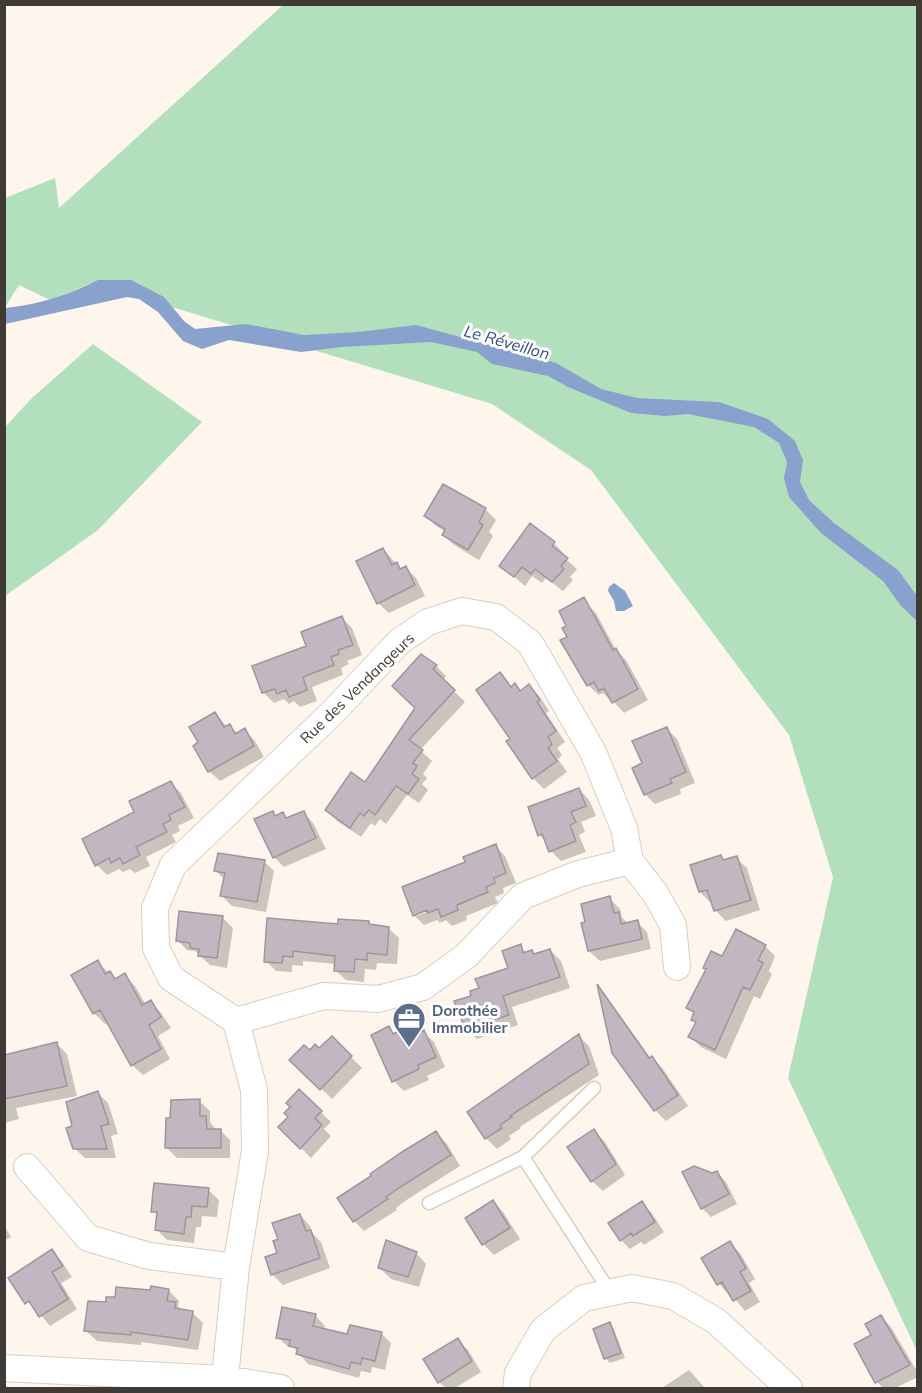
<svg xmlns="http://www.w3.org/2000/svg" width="922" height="1393" font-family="Mulish,sans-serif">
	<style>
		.green { fill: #b3e0bc }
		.water { fill: #88a1cd }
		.shadow { fill: #0003; fill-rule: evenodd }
		.building { fill: #c2b6c0; stroke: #a0949e; stroke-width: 1.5 }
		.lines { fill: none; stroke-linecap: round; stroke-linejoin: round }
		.service-casing { stroke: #d8cdc2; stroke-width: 15 }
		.minor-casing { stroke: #d8cdc2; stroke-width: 28 }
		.service { stroke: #fff; stroke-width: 12 }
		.minor { stroke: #fff; stroke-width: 26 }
		.labels { text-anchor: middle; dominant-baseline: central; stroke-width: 6; stroke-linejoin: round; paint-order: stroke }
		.street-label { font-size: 15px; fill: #3f3a36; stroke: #fff }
		.service-label { font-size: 15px; font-weight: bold; fill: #4e5e75; stroke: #fff; text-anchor: start }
		.water-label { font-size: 16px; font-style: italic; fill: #2e4d86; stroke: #fff }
	</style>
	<rect width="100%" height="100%" fill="#fef5ec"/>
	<path class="green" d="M283 5H917V1351L788 1078 833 877 789 735 591 470 492 404 92 283 50 300 19 285 5 307V198L55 178 59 208Z
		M93 344 202 422 98 530 5 596V427L32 398Z"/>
	<path class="water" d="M98 280H131L164 297 184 321 195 329 246 324 304 335 358 332 416 325 556 363 601 389 637 398 719 402 768 419 795 441 803 460 800 482 809 500 834 523 898 570 917 596V621L901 606 883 581 821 533 789 497 784 478 787 462 779 443 754 427 688 414 665 416 631 413 568 387 548 376 492 364 477 352 431 342 342 347 301 352 229 340 202 349 183 341 158 312 139 299 127 297 5 324V308C38 305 68 295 98 280Z
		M614 583 625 591 633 606 624 611H616L614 601 608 591 609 587Z"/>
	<path class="shadow" d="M443 486 485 509 496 520 489 532 493 536 479 560 454 545 444 535 446 532 436 526 426 516Z
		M554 543 564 554 562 556 577 569 570 577 573 580 563 591 546 578 542 583 532 576 525 586 501 565Z
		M383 549 402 570 406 568 416 578 425 596 389 613 378 603Z
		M585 602 596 613 616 650 626 660 648 700 624 713 612 700 611 701 603 693 599 695 588 685 569 637Z
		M342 618 352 628 362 655 347 661 349 664 341 668 343 675 312 687 317 701 300 707 294 701 289 704 284 699 274 703 264 693 254 667 308 647Z
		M421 656 436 666 446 676 443 680 465 702 420 750 432 761 423 774 427 778 422 784 428 790 419 803 407 795 386 824 380 819 375 826 371 823 361 837 337 821 327 810 365 784 417 708Z
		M500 674 512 687 515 685 522 692 529 686 540 697 549 711 546 713 565 742 557 748 562 755 558 759 567 772 544 789 533 778 513 739Z
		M215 713 227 727 230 726 238 734 245 730 255 741 264 757 220 781 209 771 200 743Z
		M667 729 677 739 695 783 680 789 681 794 655 804 645 794 644 764Z
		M171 783 181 793 194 818 178 826 180 831 172 835 176 842 146 857 150 866 135 873 130 869 123 872 119 869 107 875 97 865 136 812Z
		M579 789 589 800 596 816 581 822 585 832 579 835 586 852 561 861 551 851 547 842 540 835Z
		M303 812 313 823 326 849 284 867 274 857 272 813 277 817 283 814 288 819Z
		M495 846 505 856 516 883 503 888 504 893 495 897 498 903 466 916 467 920 452 926 446 920 440 923 437 920 424 925 414 915 467 863ZM433 906 434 909 417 916V912Z
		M721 857 725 861 736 858 747 868 760 910 726 921 716 911 712 901 710 902 700 892Z
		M264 861 274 871 266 912 232 906 222 896 225 880 216 871Z
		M609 898 620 909 622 917 628 924 637 922 647 932 651 949 600 961 589 951 583 924 587 923Z
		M223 918 233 928 227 968 210 965 195 951 187 950 177 940Z
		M368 923 372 926 388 928 399 938 397 964 377 963 376 970 365 969 364 982 346 980 335 970 336 964 303 961V966L292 965V972L276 971 266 961 339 926Z
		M520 946 527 953 532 952 536 955 550 950 561 961 570 988 512 1007 518 1025 477 1039 466 1028 473 997 510 968Z
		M765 946 775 956 769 971 772 974 760 999 754 996 726 1059 701 1047 690 1037 697 1023 693 1019 695 1015 688 1008 722 958Z
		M97 962 117 980 124 975 135 986 146 1005 151 1002 161 1013 171 1028 158 1036 170 1059 143 1075 132 1065 109 1022 105 1024 94 1013 73 976Z
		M599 989 607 997 651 1059 652 1058 663 1069 688 1106 666 1121 655 1110 613 1053Z
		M389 1028 396 1035 403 1031 410 1038 423 1032 434 1042 445 1067 427 1076 429 1080 404 1091 394 1081Z
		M579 1036 589 1046 599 1075 520 1127 521 1128 509 1136 511 1139 497 1149 486 1138Z
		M332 1038 362 1068 332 1099 291 1060 319 1050Z
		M57 1044 67 1054 77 1096 16 1108 19 1119 4 1123V1069Z
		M299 1091 331 1122 324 1129 331 1136 311 1158 280 1127 290 1117Z
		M98 1093 108 1103 118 1134 111 1136 116 1158H85L74 1148V1127Z
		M199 1101 210 1111V1122L216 1130H220L230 1140V1158H177L167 1148 172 1119Z
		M594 1131 605 1142 625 1175 603 1191 592 1181Z
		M436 1133 447 1144 460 1166 408 1199 396 1208 397 1210 364 1231 354 1221Z
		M717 1173 726 1182 737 1204 711 1217 702 1208 712 1175Z
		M208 1190 219 1200 217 1217 202 1216 201 1227H196L194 1243 167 1240 157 1230 158 1216 153 1211Z
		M493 1201 503 1212 520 1239 494 1255 483 1244Z
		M641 1203 651 1212 664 1232 644 1245 641 1242 630 1249 621 1240Z
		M300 1215 310 1226 313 1234 321 1242 330 1268 283 1285 273 1275 267 1258 278 1254 280 1240Z
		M4 1225 11 1237 4 1241Z
		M729 1243 740 1253 755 1279 749 1283 760 1302 745 1311 731 1294 729 1295 719 1284Z
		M52 1251 62 1262 72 1277 61 1283 77 1309 50 1326 36 1309 23 1298Z
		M416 1253 426 1264 419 1287 391 1279 380 1268Z
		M168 1290 179 1301 178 1306 182 1310 192 1312 203 1323 198 1350 141 1342V1345L97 1341 86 1331 107 1304Z
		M315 1315 325 1326 324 1330 348 1336 381 1333 391 1343 385 1370 372 1367 371 1373 361 1371 359 1378 308 1364 294 1348 288 1347 278 1337Z
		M881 1317 891 1327 918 1373V1377L895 1388H883L877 1382 873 1336Z
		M610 1324 614 1329 625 1358 610 1363 605 1358Z
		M457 1340 468 1350 481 1372 455 1388H446L439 1382Z
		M689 1370 705 1388H662Z"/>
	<path class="building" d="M443 484 486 508 479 522 483 525 468 550 442 535 445 529 424 516Z
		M530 523 555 542 552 546 568 558 561 566 564 569 552 582 535 569 531 574 522 567 514 577 499 566Z
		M383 548 392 565 397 562 400 569 406 566 415 585 377 604 356 561Z
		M584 597 613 650 616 648 638 689 612 703 604 688 599 691 594 682 587 686 560 640 567 637 562 628 566 626 559 611Z
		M342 616 353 645 338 650 339 654 331 657 334 665 303 677 307 690 289 697 286 690 277 694 275 689 262 693 252 666 306 646 301 632Z
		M421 654 437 665 433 669 455 690 409 740 423 750 413 763 417 766 412 774 419 779 408 794 396 786 375 815 369 810 364 816 360 813 350 828 325 810 351 772 365 782 415 708 392 686Z
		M500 672 511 687 515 683 520 691 529 684 540 700 537 702 556 731 548 737 552 744 548 748 557 761 532 779 506 741 510 739 476 690Z
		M215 712 224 727 230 724 235 734 245 728 254 746 208 772 193 746 198 742 189 727Z
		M667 727 686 772 670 779 672 783 644 795 632 768 642 763 632 741Z
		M171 781 185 807 169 815 171 820 163 824 167 832 136 847 140 855 123 864 120 858 111 863 109 858 95 866 82 839 134 812 129 801Z
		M579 788 586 806 571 812 576 822 570 825 576 841 549 852 542 834 538 836 528 807Z
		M273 811 275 816 283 812 286 818 304 811 316 838 273 858 254 819Z
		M496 844 506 873 494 878 495 883 486 887 488 892 457 905 458 910 441 917 438 909 428 913 427 910 413 916 402 887 465 862 463 857Z
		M218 853 265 860 257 902 220 896 225 873 214 871Z
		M721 855 723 860 737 856 751 900 714 911 707 890 699 892 690 865Z
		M610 896 614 913 619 912 621 924 638 920 642 939 588 951 581 923 585 922 581 904Z
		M179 911 223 916 217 958 198 956 199 949 190 948V943L176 941Z
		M267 918 338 924V919L369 921V924L389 927 387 955 367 953V960L355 959 354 972 334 971 335 956 293 951V957L283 956 282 963 264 962Z
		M736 929 766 945 758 960 763 963 750 990 743 987 715 1050 688 1037 696 1022 691 1020 694 1012 686 1008 706 969 703 968 711 951 722 956Z
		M521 944 523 953 532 950 534 954 550 949 560 977 503 996 509 1015 465 1029 454 1001 471 996 470 991 479 988 475 979 508 968 502 951Z
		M98 960 105 974 110 971 115 979 125 973 142 1005 151 1000 161 1017 149 1025 161 1049 131 1066 100 1010 93 1014 71 975Z
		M597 984 649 1058 652 1056 678 1095 654 1111 612 1053Z
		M389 1026 393 1034 404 1029 407 1037 424 1030 436 1057 418 1065 419 1069 392 1082 371 1035Z
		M579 1034 589 1064 510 1116 512 1117 500 1125 502 1128 485 1139 467 1112Z
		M332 1036 352 1056 320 1090 289 1060 304 1045 310 1050 315 1044 319 1048Z
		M57 1042 67 1086 4 1099V1055Z
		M299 1089 322 1111 315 1118 322 1125 300 1149 278 1127 288 1117 284 1113 290 1107 286 1103Z
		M98 1091 109 1124 101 1126 107 1149H73L66 1128 72 1126 66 1102Z
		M200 1099V1116H206L207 1129H221V1148H165L166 1118H170L171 1100Z
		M594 1129 616 1164 591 1182 567 1147Z
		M436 1131 451 1155 397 1189 386 1197 388 1199 353 1222 337 1198 371 1176 370 1174 402 1152Z
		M694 1166 712 1173 717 1171 729 1194 701 1209 682 1172Z
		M154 1183 209 1188 207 1207 192 1206 191 1217H186L184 1234 155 1230 157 1212H151Z
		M493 1200 510 1228 482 1245 465 1218Z
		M642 1201 655 1222 633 1236 631 1233 620 1241 608 1223Z
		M300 1214 306 1231 311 1230 320 1258 271 1275 265 1257 277 1253 273 1241 278 1239 272 1223Z
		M386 1240 417 1252 408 1277 378 1268Z
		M730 1241 746 1268 740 1272 751 1291 733 1301 722 1282 717 1285 701 1258Z
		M52 1249 63 1266 52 1272 68 1299 39 1317 29 1301 25 1304 8 1278Z
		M151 1286 169 1289 167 1301 176 1302 175 1308 193 1311 188 1340 131 1332V1335L84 1331 88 1301 106 1302V1297H115L116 1287 150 1290Z
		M282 1307 316 1314 313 1326 347 1334 350 1325 382 1332 375 1361 362 1358 361 1364 351 1362 349 1369 296 1354 298 1348 289 1346 290 1340 276 1338Z
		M881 1315 910 1365 875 1383 854 1344 871 1335 865 1324Z
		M610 1322 621 1353 604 1359 593 1329Z
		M458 1338 472 1361 438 1383 423 1359Z"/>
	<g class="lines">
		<defs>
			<path id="service" d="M523 1157 610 1292
				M429 1203 523 1157 594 1088"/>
			<path id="minor" d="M236 1021 324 996 378 999 423 987 466 956 523 896 578 874 630 861
				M27 1167 88 1238 149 1256 236 1267
				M4 1368 225 1379 281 1388
				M224 1388 236 1267 255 1151 254 1090 236 1021 171 978 156 948 155 908 173 865 332 713 400 641 428 622 462 611 496 617 530 643 593 752 624 828 630 861 655 893 673 925 677 967
				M516 1388 518 1373 543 1330 584 1298 632 1288 673 1296 716 1321 789 1388"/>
		</defs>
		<use href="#service" class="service-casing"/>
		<use href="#minor" class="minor-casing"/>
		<use href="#service" class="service"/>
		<use href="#minor" class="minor"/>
	</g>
	<defs>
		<symbol id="office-pin" viewBox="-11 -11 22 30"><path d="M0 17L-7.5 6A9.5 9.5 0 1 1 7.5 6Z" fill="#5c6f8a" stroke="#fff"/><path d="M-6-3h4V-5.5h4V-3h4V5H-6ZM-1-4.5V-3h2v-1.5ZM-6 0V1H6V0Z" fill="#fff"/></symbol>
	</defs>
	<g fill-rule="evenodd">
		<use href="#office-pin" x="390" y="1000" width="38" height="52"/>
	</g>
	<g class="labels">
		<g class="street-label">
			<text transform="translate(357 688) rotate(-44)">Rue des Vendangeurs</text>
		</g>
		<g class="service-label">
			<text x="432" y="1010">Dorothée<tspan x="432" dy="17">Immobilier</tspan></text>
		</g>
		<g class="water-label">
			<text transform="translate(507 342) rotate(16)">Le Réveillon</text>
		</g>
	</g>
	<rect width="922" height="1393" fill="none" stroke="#3f3a36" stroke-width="12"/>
</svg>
